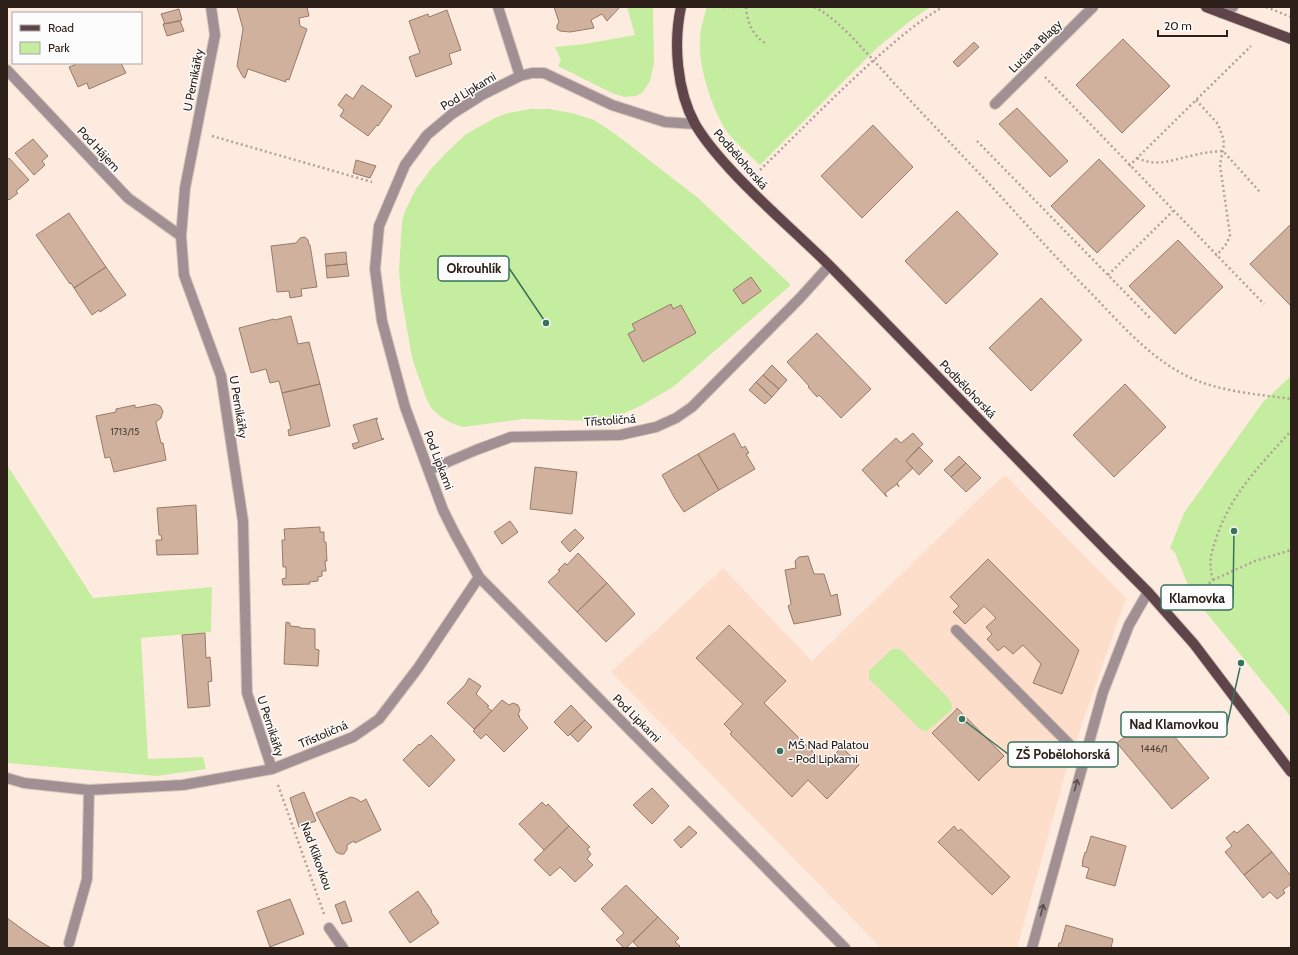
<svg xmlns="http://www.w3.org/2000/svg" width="1298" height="955" font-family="Cabin,sans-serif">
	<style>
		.built { fill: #fddeca }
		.green { fill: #c4ed9f }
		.building { fill: #cfb19d; stroke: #987b69 }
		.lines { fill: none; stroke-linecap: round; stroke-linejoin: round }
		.minor-casing { stroke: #d8c6bb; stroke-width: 12 }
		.major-casing { stroke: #d8c6bb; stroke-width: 12 }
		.path { stroke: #b1a197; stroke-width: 2.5; stroke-dasharray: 2 3; stroke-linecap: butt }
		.minor { stroke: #a09093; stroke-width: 10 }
		.major { stroke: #5f4449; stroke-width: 10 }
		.oneway { stroke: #5a4d4a }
		.poi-dot { fill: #36725c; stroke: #fcfcfc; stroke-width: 1.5 }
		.labels { text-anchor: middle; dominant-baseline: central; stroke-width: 3; stroke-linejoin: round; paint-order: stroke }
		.number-label { font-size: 10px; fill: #55443a }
		.street-label { font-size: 12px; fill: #2c2019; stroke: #fcfcfc }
		.poi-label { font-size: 12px; fill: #2c2019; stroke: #fcfcfc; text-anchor: start }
		.leader { fill: none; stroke: #36725c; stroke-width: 1.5 }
		.callout-dot { fill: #36725c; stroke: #fcfcfc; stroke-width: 1.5 }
		.callout { fill: #fcfcfc; stroke: #36725c; stroke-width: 1.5 }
		.callout-label { font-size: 13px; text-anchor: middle; font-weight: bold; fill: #2c2019 }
	</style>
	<rect width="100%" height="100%" fill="#feebdf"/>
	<path class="built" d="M1005 475 1126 598 1068 764 1017 948H881L611 672 723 568 812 661 990 488Z"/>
	<path class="green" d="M627 7H652L653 8 654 63 650 81 643 92 636 96 624 97 612 93 558 66 561 60 555 47 585 44 635 35Z
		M707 7H930L910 21 878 47 760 165C750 155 732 140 725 129 712 107 698 66 700 40 700 29 704 17 707 7Z
		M531 109H549L572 113 594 120 614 133 698 198 791 285 673 387 642 405 619 416 595 421 523 419 463 427 451 423 441 417 432 409 426 398 414 364 411 352 401 294 399 270 402 222 405 211 416 189 431 169 448 151 465 135 475 129 497 117 508 113Z
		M1291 376V717L1192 595 1175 553 1170 548 1184 513 1263 402Z
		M7 465 93 598 212 587 211 632 141 638 148 759 203 757 206 769 157 776 7 763Z
		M892 649H900L951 701 952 710 927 731 921 730 869 679V671Z"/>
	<path class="building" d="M237 7H307L309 16 299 18 300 26 307 29 289 80 286 79V82L248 69 245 78 243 77 237 66 243 29Z
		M554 7H620L607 21 602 14 591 20 594 28 570 32 560 31 557 29V25L559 22Z
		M179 9 182 20 165 24 161 14Z
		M447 10 461 50 449 54 452 64 416 77 409 57 420 53 409 21 428 14 429 17Z
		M180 21 184 31 167 36 163 24Z
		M1123 39 1170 86 1122 133 1076 85Z
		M974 42 979 47 958 67 953 62Z
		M74 63H121L126 73 89 89 87 83 78 87 69 67 75 65Z
		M362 85 392 106 378 126 377 125 368 136 340 116 344 110 338 105 346 94 353 99Z
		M1017 108 1068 161 1050 177 999 124Z
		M873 125 913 167 862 218 821 176Z
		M33 139 48 156 42 161 45 165 34 175 15 153Z
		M9 158 29 180 16 191 18 193 9 200 7 198V160Z
		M1099 159 1145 206 1097 253 1051 206Z
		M356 160 376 166 370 178 353 173Z
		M957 211 998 254 946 304 905 261Z
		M69 213 106 267 74 288 71 283 70 284 36 235Z
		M1291 224V306L1250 264Z
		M305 237 308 240 309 245H310L317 287 301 289 302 296 290 298 289 291 277 292 271 246 296 243 300 238Z
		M1178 240 1223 287 1175 334 1129 286Z
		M346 252 347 264 326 266 325 254Z
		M347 264 349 276 327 278 326 266Z
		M106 267 126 295 100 312 99 310 92 315 74 288Z
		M751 277 761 291 743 304 733 290Z
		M1041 298 1082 340 1031 391 989 348Z
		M671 304 673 309 681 305 696 333 643 362 628 334 635 330 632 324Z
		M291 316 298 344 309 342 320 384 282 393 279 381 270 383 266 369 251 373 239 328 274 319 275 320Z
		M817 333 871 389 841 418 819 395 817 397 808 387 809 386 787 362Z
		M772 365 787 380 779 389 763 375Z
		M763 375 779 389 772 397 756 382Z
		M756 382 772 397 765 404 749 390Z
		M320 384 330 426 289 436 288 430 291 429 282 393Z
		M1125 384 1166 427 1114 477 1073 435Z
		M155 404 160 406 163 411 161 418 156 422 161 443H163L166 460 114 472 110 457 105 458 96 416 116 412V409L135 405V408Z
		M377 418 378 419H376L382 439 383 438 384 439 354 449 352 444 359 442 353 425Z
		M734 433 742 448 745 446 749 453 746 454 755 469 719 490 698 454Z
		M913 433 923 444 906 461 913 468 897 483 899 487 897 484 885 493 887 497 862 470 896 438 901 443Z
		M919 447 933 461 919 475 906 461Z
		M698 454 719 490 684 512 674 497 662 475Z
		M959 456 966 463 951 477 944 470Z
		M966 463 981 478 966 492 951 477Z
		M535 467 577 472 572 514 530 509Z
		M196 505 198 554 157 555 156 540H162L161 535H159L157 508Z
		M510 521 518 532 502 544 494 532Z
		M320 527V532H324V542H326L327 561H325L326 571H322V576L318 577V581L309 582 310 584 283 585 282 579 286 578V567H283L282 540H285L284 529Z
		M575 529 584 538 570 552 561 542Z
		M578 553 607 583 577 612 548 582 560 571 558 570 565 563 567 565Z
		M808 556 814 574H824L831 596 837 594 841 615 794 624 788 606 791 604 785 570 796 568 795 561 799 557Z
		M988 559 1079 650 1062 694 1033 683 1041 664 1023 645 1013 654 1004 646 998 651 987 639 992 634 986 627 996 618 984 606 965 624 953 612 959 606 950 597Z
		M607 583 635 614 606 642 577 612Z
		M286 622 290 623V626L300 627V628L315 629V649L319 650 318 666 284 664Z
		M729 625 786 681 764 703 825 764 842 747 859 765 827 799 808 780 792 797 730 734 732 732 724 724 743 704 696 658Z
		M205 633 206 658 210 657 212 681 208 682 210 706 188 708 182 635Z
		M469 678 481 686 476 694 489 706 487 707 492 711 474 729 447 703 465 685Z
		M502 700 509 705 513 703 518 705 520 710 518 715 520 716 519 717 528 728 504 752 486 734 481 739 473 731Z
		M571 705 585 720 568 736 554 722Z
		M957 708 1004 756 980 779 979 781 932 733 956 710Z
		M1154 712 1209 778 1172 809 1117 743Z
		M585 720 592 727 578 742 570 734Z
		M431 735 455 760 429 787 403 760 419 744 420 745Z
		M652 788 669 806 652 824 633 805Z
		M304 792 316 821 299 827 290 798Z
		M351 797 357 799 361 802 366 799 381 830 355 843 354 841 347 845V850L345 852 344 854H340L336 852 316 813Z
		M542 802 546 806 548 804 569 826 544 850 519 824Z
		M1248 824 1272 852 1244 875 1225 852 1232 846 1226 838 1234 831 1237 833Z
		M569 826 590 847 587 849 591 854 587 859 593 865 575 882 560 867 550 876 534 860Z
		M689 826 697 833 681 848 674 840Z
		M954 826 958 831 961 829 1010 877 992 895 938 842Z
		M1091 836 1126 846 1115 886 1086 878 1089 868 1082 866 1083 863H1082L1085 852 1086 853Z
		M1272 852 1291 876V884L1283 890 1285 893 1277 899 1270 892 1263 898 1244 875Z
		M626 885 658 917 626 948H624L616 940 624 933 601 909Z
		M418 891 432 911 431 912 439 923 410 943 389 912Z
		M290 899 304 934 270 947 257 911Z
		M345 901 352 921 342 924 335 905Z
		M658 917 679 938 675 942 680 946 678 948H639L633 942Z
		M7 918 36 939 51 948H7Z
		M1066 925 1113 939 1111 948H1058L1059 943H1061Z"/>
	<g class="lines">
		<defs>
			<path id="minor" d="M211 7 215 35 185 188 181 236 184 275 221 376 243 521 247 693 272 769
				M498 7 520 76
				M1221 13 1233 7
				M7 70 128 198 181 236
				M995 104 1093 7
				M695 124 665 122 612 105 544 73H532L520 76 482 95 452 114 427 135 405 165 379 226 375 269 382 321 405 407 443 510 455 534 479 577 845 948
				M429 470 476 450 511 437 620 435 656 427 676 418 692 407 800 298 829 266
				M956 630 1084 759
				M7 778 24 783 89 790 183 785 272 769 353 737 379 719 418 668 479 577
				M329 928 343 948
				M69 943 87 879 89 790
				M1032 948 1103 692 1129 625 1148 592"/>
			<path id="major" d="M681 7C673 44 677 91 695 124 705 141 718 156 731 170 762 204 798 234 831 267 937 375 1041 485 1148 592L1194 644 1291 772
				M1206 7 1291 39"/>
		</defs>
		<use href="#minor" class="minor-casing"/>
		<use href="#major" class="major-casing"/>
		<path class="path" d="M723 7H741
			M746 7C747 22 753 37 767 44
			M814 7C829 14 839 25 851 36 865 51 879 66 893 82 930 122 968 161 1005 201 1033 232 1060 262 1090 292 1120 323 1150 359 1191 378 1222 392 1257 394 1291 399
			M1266 7 1291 17
			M1045 77 1264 304
			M1196 100 1218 124 1223 138 1224 144 1220 165 1230 235 1227 243 1216 256
			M212 136 372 182
			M977 141 1151 319
			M1137 158C1159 168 1173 159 1195 155 1204 152 1213 152 1223 151L1260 192
			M1129 166 1251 46
			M760 170C798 133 835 95 875 59 897 40 918 21 943 7
			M1108 275 1173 211
			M1213 580 1255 561 1291 550
			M1182 606 1213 580C1208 562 1211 553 1217 536 1231 494 1262 463 1291 431
			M278 785 324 914"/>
		<use href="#minor" class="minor"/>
		<use href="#major" class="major"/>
	</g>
	<defs><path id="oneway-shaft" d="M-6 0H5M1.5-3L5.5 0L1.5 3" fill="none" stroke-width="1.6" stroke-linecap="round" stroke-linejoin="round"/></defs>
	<g class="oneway">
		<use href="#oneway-shaft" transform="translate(1076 785) rotate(-75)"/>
		<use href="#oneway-shaft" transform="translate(1042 910) rotate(-75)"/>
	</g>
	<circle class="poi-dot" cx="780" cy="751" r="4"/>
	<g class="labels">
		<g class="number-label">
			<text x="125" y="431">1713/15</text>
			<text x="1154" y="748">1446/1</text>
		</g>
		<g class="street-label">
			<text transform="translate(1035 46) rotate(-45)">Luciana Blagy</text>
			<text transform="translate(193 80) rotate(-79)">U Pernikářky</text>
			<text transform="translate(468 91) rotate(-31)">Pod Lipkami</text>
			<text transform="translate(99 149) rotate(47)">Pod Hájem</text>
			<text transform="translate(741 159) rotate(49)">Podbělohorská</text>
			<text transform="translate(968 389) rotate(46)">Podbělohorská</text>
			<text transform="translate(239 407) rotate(81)">U Pernikářky</text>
			<text transform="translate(610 420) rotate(-4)">Třístoličná</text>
			<text transform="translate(439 460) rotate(69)">Pod Lipkami</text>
			<text transform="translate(637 718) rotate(45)">Pod Lipkami</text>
			<text transform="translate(271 726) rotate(72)">U Pernikářky</text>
			<text transform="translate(323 734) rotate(-23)">Třístoličná</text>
			<text transform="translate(317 856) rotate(70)">Nad Klikovkou</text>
		</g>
		<g class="poi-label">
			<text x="788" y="744">MŠ Nad Palatou<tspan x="788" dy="14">- Pod Lipkami</tspan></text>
		</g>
	</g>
	<path class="leader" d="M546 323L509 268M1234 531L1233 598M1241 663L1227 725M962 719L1008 754"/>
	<g class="callout-dot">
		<circle cx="546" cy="323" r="4"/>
		<circle cx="1234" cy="531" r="4"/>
		<circle cx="1241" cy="663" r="4"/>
		<circle cx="962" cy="719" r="4"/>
	</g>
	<g class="callout">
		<rect x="438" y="256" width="71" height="25" rx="4"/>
		<rect x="1161" y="585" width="72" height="25" rx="4"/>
		<rect x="1121" y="712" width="106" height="25" rx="4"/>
		<rect x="1008" y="742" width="110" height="25" rx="4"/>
	</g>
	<g class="callout-label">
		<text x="474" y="273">Okrouhlík</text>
		<text x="1197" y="603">Klamovka</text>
		<text x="1174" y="729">Nad Klamovkou</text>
		<text x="1063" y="759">ZŠ Pobělohorská</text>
	</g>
	<rect width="1298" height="955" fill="none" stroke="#2c2019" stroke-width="16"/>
	<rect x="12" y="12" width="130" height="52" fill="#fcfcfc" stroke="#a9a4a1"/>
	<rect x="20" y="25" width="20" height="6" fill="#5f4449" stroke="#a9a4a1"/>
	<text x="48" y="32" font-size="12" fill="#2c2019">Road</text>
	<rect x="20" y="42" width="20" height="12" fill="#c4ed9f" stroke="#a9a4a1"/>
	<text x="48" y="52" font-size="12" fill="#2c2019">Park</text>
	<path d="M1158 30v6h69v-6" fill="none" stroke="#2c2019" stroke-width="2"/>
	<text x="1164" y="30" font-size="12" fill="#2c2019" stroke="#fcfcfc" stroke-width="3" paint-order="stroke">20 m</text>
</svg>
